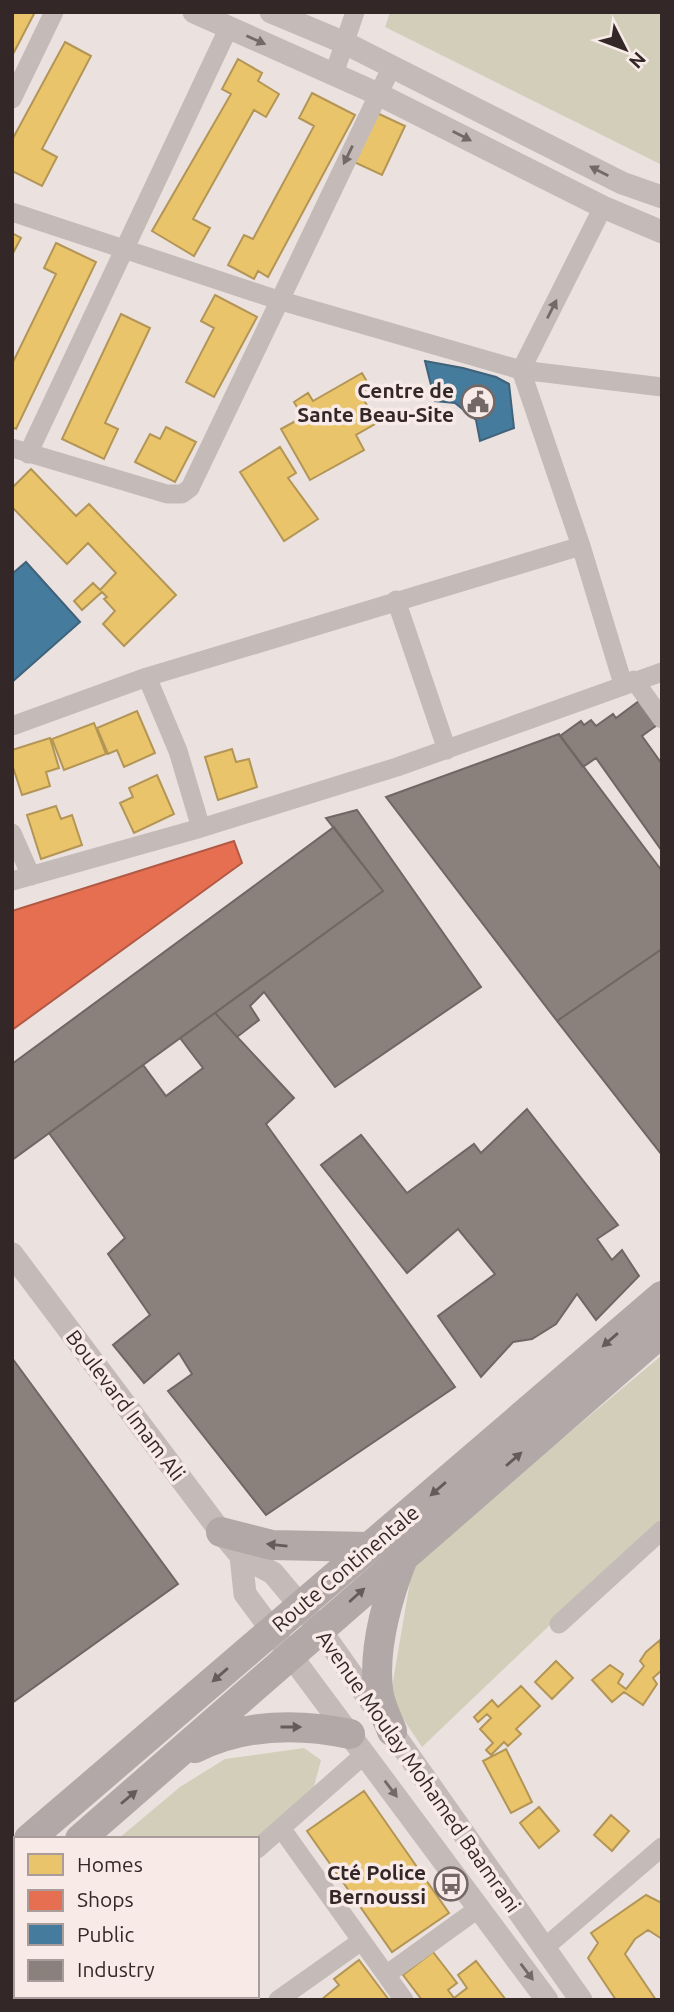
<svg xmlns="http://www.w3.org/2000/svg" width="674" height="2012" font-family="Ubuntu,sans-serif">
	<style>
		.green { fill: #d2ceba }
		.homes { fill: #e9c46a; stroke: #b39556; stroke-width: 2 }
		.shops { fill: #e76f51; stroke: #b15944; stroke-width: 2 }
		.public { fill: #457b9d; stroke: #40627a; stroke-width: 2 }
		.industry { fill: #8a817c; stroke: #706662; stroke-width: 2 }
		.lines { fill: none; stroke-linecap: round; stroke-linejoin: round }
		.minor { stroke: #c4bab8; stroke-width: 19 }
		.tertiary { stroke: #c4bab8; stroke-width: 23 }
		.primary { stroke: #b2a8a8; stroke-width: 30 }
		.oneway { fill: #756968 }
		.oneway2 { fill: #665b5b }
		.labels { text-anchor: middle; dominant-baseline: central; stroke-width: 7; stroke-linejoin: round; paint-order: stroke }
		.poi-label { font-size: 21px; font-weight: bold; fill: #342727; stroke: #f8eae6; text-anchor: end }
		.street-label { font-size: 21px; fill: #342727; stroke: #f8eae6 }
	</style>
	<rect width="100%" height="100%" fill="#ebe2df"/>
	<path class="green" d="M390 12H662V165L385 27Z
		M662 1355V1518L422 1747 390 1699 413 1564Z
		M304 1748 321 1760 313 1790 254 1839H118L180 1787 225 1759Z
		M16 1924V1996H78L74 2000H12V1927Z"/>
	<path class="homes" d="M12 12H35L12 56Z
		M65 42 91 56 42 149 57 157 42 186 12 171V140Z
		M238 59 262 73 258 81 279 94 266 117 254 110 193 219 210 228 194 256 152 231 231 94 222 89Z
		M312 93 355 115 268 277 258 271 254 279 228 265 244 235 253 239 314 126 299 118Z
		M377 113 405 126 382 175 354 162Z
		M12 233 21 238 12 255Z
		M56 243 96 262 16 429 12 427V364L56 274 44 268Z
		M215 295 257 317 214 397 186 382 214 328 201 321Z
		M121 314 150 328 105 423 118 429 104 459 62 439Z
		M362 373 370 387 360 393 377 423 356 435 364 450 310 480 281 429 303 417 294 402 308 393 313 401Z
		M166 427 196 442 175 482 135 462 150 434 160 439Z
		M280 447 296 473 288 478 318 519 284 541 240 472Z
		M31 469 76 516 89 504 176 595 124 646 103 624 115 611 104 599 107 597 102 592 82 610 74 601 93 583 100 590 116 573 88 543 67 564 12 507V488Z
		M137 711 155 753 124 767 117 750 108 754 97 728Z
		M94 723 106 754 64 770 52 739Z
		M50 738 59 768 46 772 50 786 22 795 12 764V750Z
		M232 749 236 762 249 759 257 787 218 800 205 757Z
		M157 775 174 814 134 833 120 803 133 797 129 788Z
		M56 806 61 819 72 815 82 845 41 859 27 815Z
		M660 1640 662 1670 653 1678 657 1684 643 1705 624 1692 612 1702 592 1680 610 1665 623 1674 618 1683 626 1689 644 1666 640 1661 646 1652Z
		M556 1661 573 1678 552 1699 535 1682Z
		M521 1686 540 1706 516 1729 521 1734 508 1746 504 1742 491 1755 486 1750 493 1743 480 1729 491 1718 487 1714 478 1722 474 1717 492 1700 498 1707Z
		M506 1749 532 1802 511 1813 483 1761Z
		M364 1791 449 1913 392 1952 307 1831Z
		M539 1807 559 1831 539 1848 520 1823Z
		M611 1815 629 1831 612 1851 594 1835Z
		M646 1895 662 1903V1939L648 1930 635 1939 625 1954 656 2000H616L588 1958 598 1943 591 1933Z
		M433 1952 457 1983 448 1990 454 1998 467 1988 458 1975 476 1961 506 2000H422L403 1975Z
		M359 1960 389 2000H321L339 1985 334 1979Z"/>
	<path class="shops" d="M234 841 242 863 12 1030V911Z"/>
	<path class="public" d="M425 361 463 368 496 377 509 384 514 428 480 441 476 420 455 403 435 401Z
		M26 562 80 622 12 682V574Z"/>
	<path class="industry" d="M639 701 657 725 642 736 662 764V851L596 758 583 767 560 736 581 721 584 725 591 720 596 726 613 714 616 718Z
		M559 734 662 871V949L557 1021 386 797Z
		M357 810 481 987 335 1087 264 992 250 1006 259 1020 237 1037 215 1013 383 891 326 818Z
		M334 827 383 891 12 1160V1064Z
		M662 949V1155L557 1021Z
		M215 1013 294 1098 266 1124 455 1387 266 1515 168 1391 192 1374 179 1353 144 1383 113 1345 150 1315 108 1254 125 1238 49 1133 143 1065 166 1096 203 1068 180 1038Z
		M527 1109 618 1225 597 1239 612 1260 622 1250 639 1276 596 1320 577 1294 556 1324 532 1339 513 1342 481 1377 438 1316 495 1274 458 1229 407 1273 321 1165 361 1135 407 1193 474 1144 481 1153Z
		M12 1358 178 1584 12 1703Z"/>
	<g class="lines">
		<path class="minor" d="M334 74 355 12
			M12 99 54 12
			M603 207 521 370 581 546 623 684
			M12 212 278 300 521 370 662 387
			M12 448 167 494H182L190 488 392 66
			M28 454 229 27
			M396 600 447 750
			M147 677 178 751 201 828
			M634 680 662 719
			M12 726 147 677 581 546
			M12 833 31 876
			M12 881 201 828 397 767 662 672
			M559 1624 662 1530
			M281 1828 404 2000
			M257 1849 365 1754
			M543 1949 662 1847
			M386 1975 479 1908
			M83 2000 87 1996
			M278 2000 360 1942"/>
		<path class="tertiary" d="M194 12 378 94 603 207 662 232
			M271 12 345 43 622 183 662 197
			M12 1254 221 1532 241 1556 273 1573 319 1628 581 2000
			M241 1556 245 1594 547 2000"/>
		<path class="primary" d="M221 1532 272 1545 369 1547
			M392 1731C387 1718 379 1703 378 1689 373 1645 388 1596 404 1555
			M195 1748C244 1724 298 1723 350 1734
			M29 1839 662 1296
			M80 1839 662 1332
			M12 1896 16 1893"/>
	</g>
	<defs><path id="oneway-solid" d="M-6-.8H1V-3.2L6.5 0L1 3.2V.8H-6Z" transform="scale(1.75)"/></defs>
	<g class="oneway">
		<use href="#oneway-solid" transform="translate(256 40) rotate(24)"/>
		<use href="#oneway-solid" transform="translate(462 136) rotate(27)"/>
		<use href="#oneway-solid" transform="translate(348 155) rotate(116)"/>
		<use href="#oneway-solid" transform="translate(599 171) rotate(-153)"/>
		<use href="#oneway-solid" transform="translate(552 309) rotate(-63)"/>
		<use href="#oneway-solid" transform="translate(391 1789) rotate(53)"/>
		<use href="#oneway-solid" transform="translate(527 1972) rotate(53)"/>
	</g>
	<g class="oneway2">
		<use href="#oneway-solid" transform="translate(610 1340) rotate(139)"/>
		<use href="#oneway-solid" transform="translate(514 1459) rotate(-41)"/>
		<use href="#oneway-solid" transform="translate(438 1489) rotate(139)"/>
		<use href="#oneway-solid" transform="translate(277 1545) rotate(-174)"/>
		<use href="#oneway-solid" transform="translate(357 1595) rotate(-42)"/>
		<use href="#oneway-solid" transform="translate(220 1675) rotate(139)"/>
		<use href="#oneway-solid" transform="translate(291 1727)"/>
		<use href="#oneway-solid" transform="translate(129 1797) rotate(-40)"/>
	</g>
	<defs>
		<symbol id="civic-ring" viewBox="-11 -11 22 22"><circle r="9.5" fill="#f8eae6" stroke="#746867" stroke-width="1.5"/><path d="M-.6-6.5H3V-4.5H.6V-3L4-1V1h2V6H-6V1h2V-1L-.6-3ZM-1.2 2.5V6h2.4V2.5Z" fill="#746867"/></symbol>
		<symbol id="bus-ring" viewBox="-11 -11 22 22"><circle r="9.5" fill="#f8eae6" stroke="#746867" stroke-width="1.5"/><path d="M-5-6H5V4H4V6H2V4H-2V6H-4V4H-5ZM-3.5-4V0h7V-4ZM-3.5 1.2v1.5H-2V1.2ZM2 1.2v1.5H3.5V1.2Z" fill="#746867"/></symbol>
	</defs>
	<g fill-rule="evenodd">
		<use href="#civic-ring" x="459" y="383" width="38" height="38"/>
		<use href="#bus-ring" x="432" y="1865" width="38" height="38"/>
	</g>
	<g class="labels">
		<g class="poi-label">
			<text x="454" y="390">Centre de<tspan x="454" dy="24">Sante Beau-Site</tspan></text>
			<text x="426" y="1872">Cté Police<tspan x="426" dy="24">Bernoussi</tspan></text>
		</g>
		<g class="street-label">
			<text transform="translate(126 1405) rotate(53)">Boulevard Imam Ali</text>
			<text transform="translate(345 1568) rotate(-40)">Route Continentale</text>
			<text transform="translate(419 1771) rotate(55)">Avenue Moulay Mohamed Baamrani</text>
		</g>
	</g>
	<rect width="674" height="2012" fill="none" stroke="#342727" stroke-width="28"/>
	<rect x="14" y="1837" width="245" height="161" fill="#f8eae6" stroke="#aa9c9a" stroke-width="2"/>
	<rect x="28" y="1854" width="35" height="21" fill="#e9c46a" stroke="#aa9c9a" stroke-width="2"/>
	<text x="77" y="1872" font-size="21" fill="#342727">Homes</text>
	<rect x="28" y="1890" width="35" height="21" fill="#e76f51" stroke="#aa9c9a" stroke-width="2"/>
	<text x="77" y="1907" font-size="21" fill="#342727">Shops</text>
	<rect x="28" y="1924" width="35" height="21" fill="#457b9d" stroke="#aa9c9a" stroke-width="2"/>
	<text x="77" y="1942" font-size="21" fill="#342727">Public</text>
	<rect x="28" y="1960" width="35" height="21" fill="#8a817c" stroke="#aa9c9a" stroke-width="2"/>
	<text x="77" y="1977" font-size="21" fill="#342727">Industry</text>
	<g transform="translate(625 49) rotate(132)" stroke="#f8eae6" stroke-width="5" paint-order="stroke">
	<path d="M0-5L12 26L0 18L-12 26Z" fill="#342727"/>
	<text y="-10" font-size="19" font-weight="bold" text-anchor="middle" fill="#342727">N</text>
	</g>
</svg>
